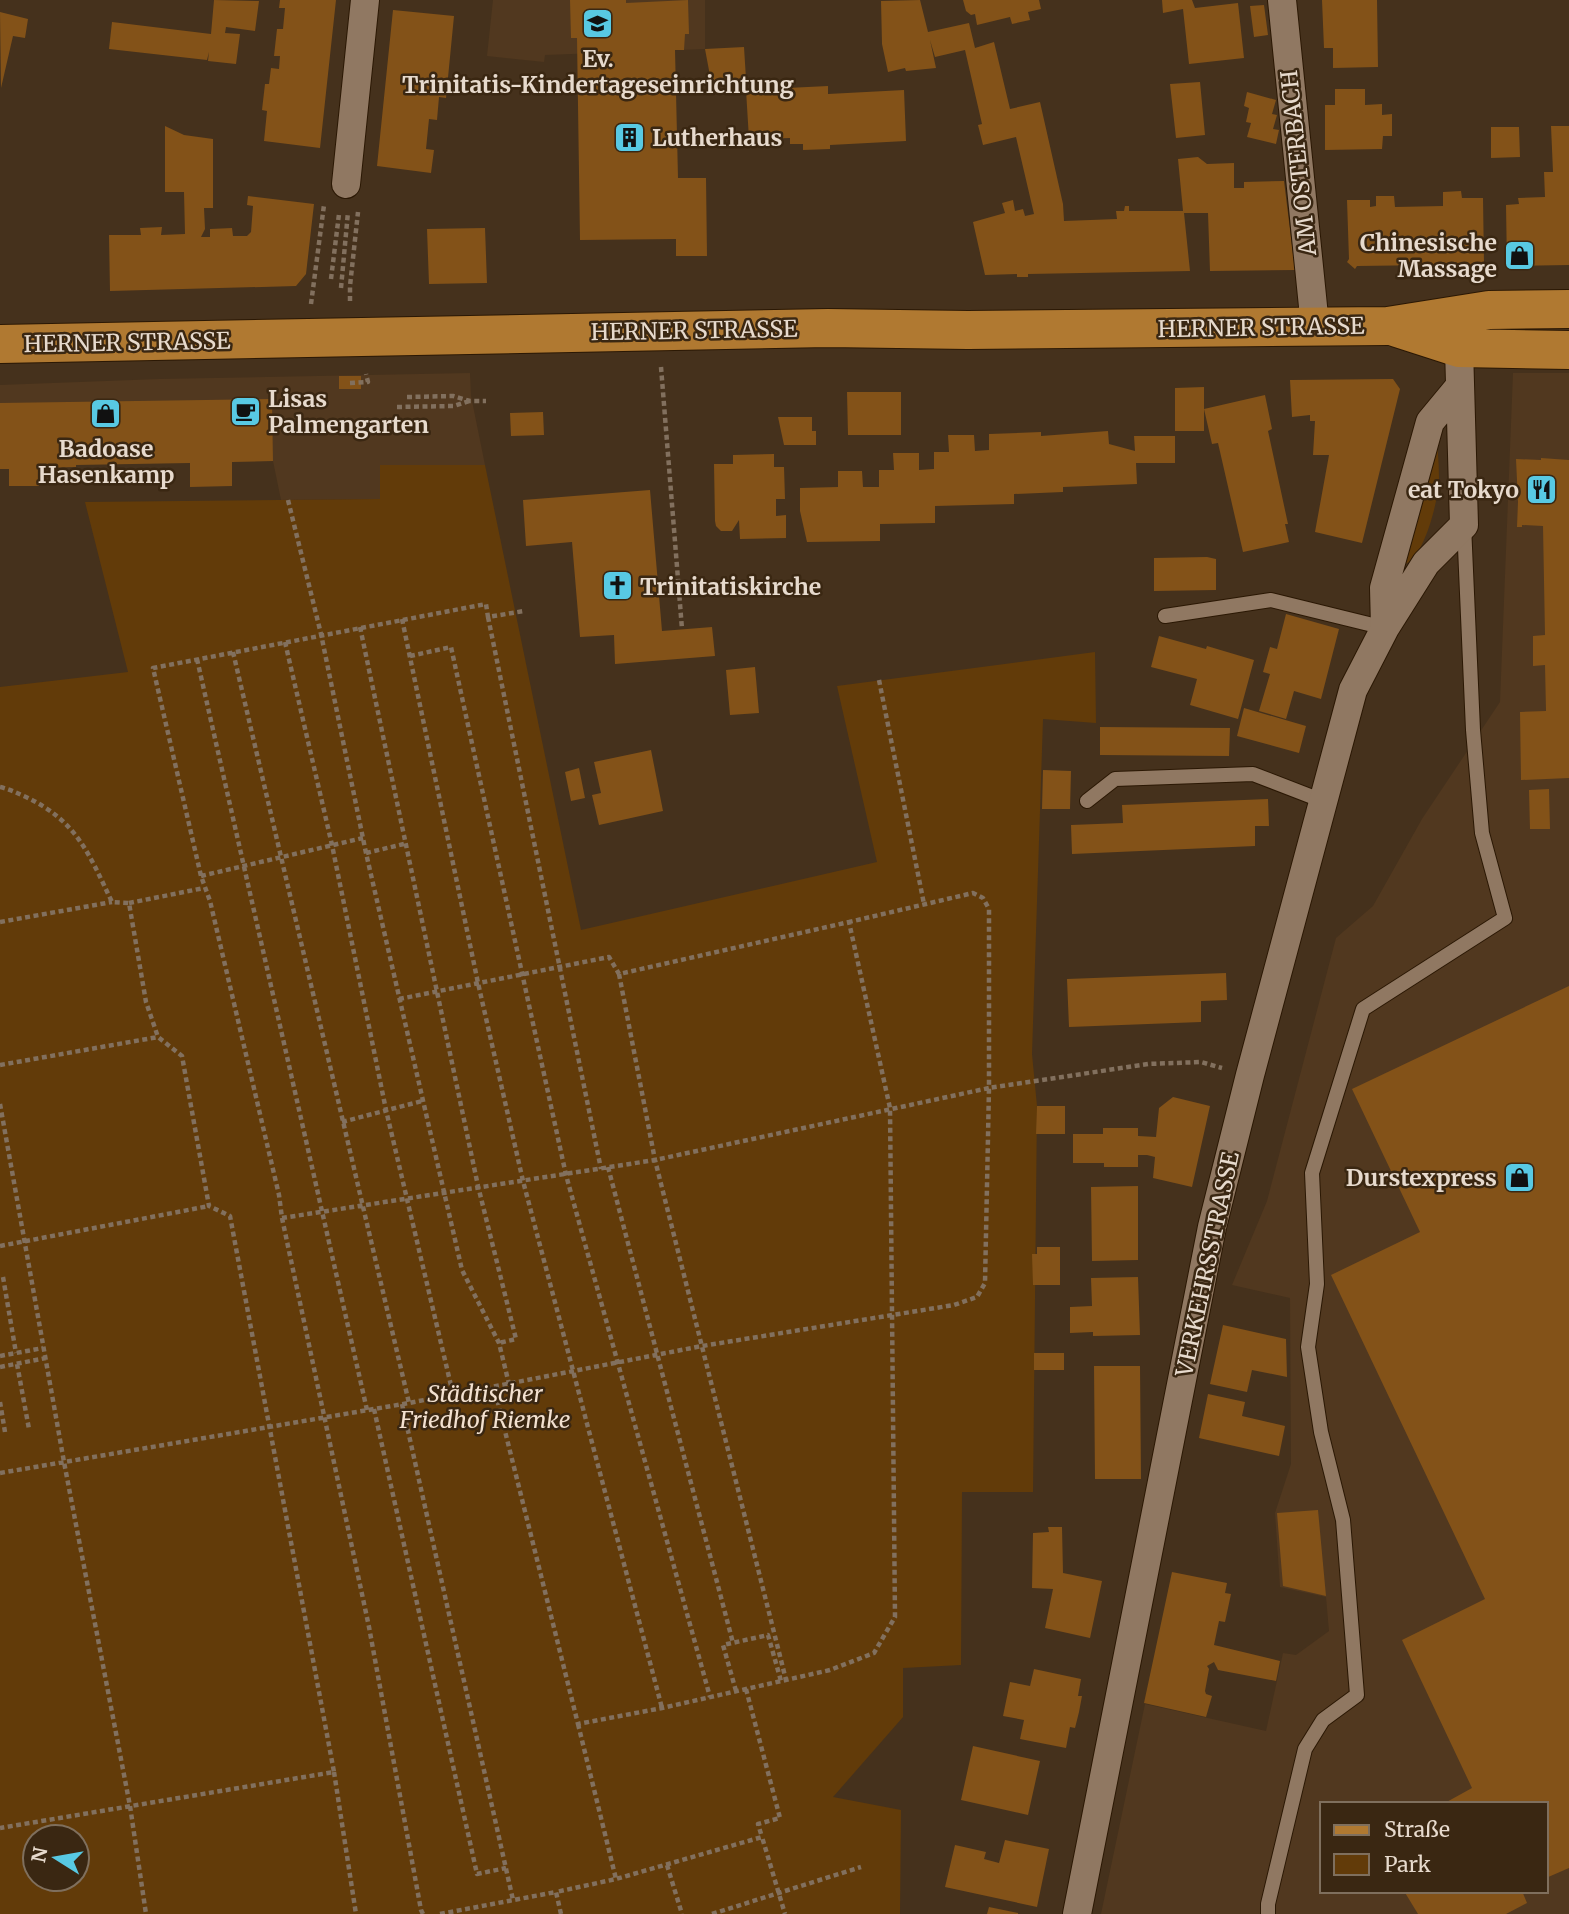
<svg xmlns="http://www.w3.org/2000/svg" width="1569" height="1914" font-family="Merriweather,serif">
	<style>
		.built { fill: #51381f; fill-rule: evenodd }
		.green { fill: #623b09; fill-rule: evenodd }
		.building { fill: #835218 }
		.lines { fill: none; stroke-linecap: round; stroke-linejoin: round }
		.service-casing { stroke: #2b1804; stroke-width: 16 }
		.minor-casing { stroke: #2b1804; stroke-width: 30 }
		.primary-casing { stroke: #2b1804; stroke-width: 40 }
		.path { stroke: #82705e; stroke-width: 4.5; stroke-dasharray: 5 3.5; stroke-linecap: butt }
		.service { stroke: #907862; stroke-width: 14 }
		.minor { stroke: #907862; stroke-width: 28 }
		.primary { stroke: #b07931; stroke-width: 38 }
		.labels { text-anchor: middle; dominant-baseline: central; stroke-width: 5; stroke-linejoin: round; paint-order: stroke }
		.poi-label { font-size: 23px; font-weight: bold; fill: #e7dacd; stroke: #3a2712; text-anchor: start }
		.street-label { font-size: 23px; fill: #e7dacd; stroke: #3a2712 }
		.park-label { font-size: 23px; font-style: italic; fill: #f3e1d0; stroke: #3a2712 }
	</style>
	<rect width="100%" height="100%" fill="#45311c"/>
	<path class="built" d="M493 0H705V49L545 55 544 62 487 56Z
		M470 373 471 396 485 465H381V499L281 500 273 461 272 430 0 433V385L159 379Z
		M1513 373H1569V1914H1101L1145 1704 1266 1731 1283 1653 1296 1655 1329 1631 1326 1597 1280 1587 1275 1513 1291 1464 1290 1298 1232 1285 1267 1201 1336 938 1373 906 1422 819 1500 702ZM1322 1804H1546V1891H1322Z"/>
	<path class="green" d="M1436 428C1437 444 1439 461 1439 478 1439 498 1424 562 1402 565Z
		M380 465H485L581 930 877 862 837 686 1095 652 1096 723 1043 719 1032 1054 1037 1106 1033 1492H962L961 1665 903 1668V1717L833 1797 901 1810 900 1914H0V687L128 672 85 502 380 499ZM35 1837H77V1879H35Z"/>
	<path class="building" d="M214 0 259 1 255 31 226 27 225 33 240 34 236 64 208 61 209 52 207 60 109 49 112 22 211 34Z
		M280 0H336L320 148 264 141 267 111 262 110 265 84H269L271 68 279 69 280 56H274L277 29H283L285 8H279Z
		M570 0H626V3L688 0 689 34H685L684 50H675L678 178H706L707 256H676V239L580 240 577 38H571Z
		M920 0 928 32 969 23 975 48 994 42 1010 109 1040 102 1063 204 1064 221 1117 219 1116 211H1124L1125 206H1129V211H1183L1178 159 1198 157 1207 164 1234 163V188H1244V182L1284 181 1295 270 1210 271 1208 213H1184L1190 271 1028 274V277H1017V274L985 275 973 222 1005 213 1002 203 1013 200 1015 211 1023 209 1025 216 1034 214 1016 137 983 145 978 125 982 124 965 50 935 57 930 40 936 68 906 71 905 68 888 72 882 44 881 1Z
		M963 0H1039L1041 9 1028 12 1030 20 1012 24 1010 17 977 25 975 14 971 15 966 11Z
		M1162 0H1192L1195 8 1238 3 1244 58 1189 64 1183 9 1163 13Z
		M1322 0H1377L1378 67 1333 68V48H1324Z
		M1264 5 1268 35 1254 37 1250 6Z
		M393 10 454 16 446 98 439 97 437 120 429 119 426 149 434 150 431 173 377 166Z
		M0 12 28 19 25 38 13 36 1 88Z
		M744 47 746 79 711 81 705 49Z
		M1200 82 1205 135 1176 138 1170 84Z
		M828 86V94L904 90 906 141 830 145V149L803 150V144H790V138L749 139 746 90Z
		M1335 89H1365V105L1382 104V115L1392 114V136H1383L1382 149 1325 150V105H1335Z
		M1247 92 1276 100 1272 114 1277 115 1273 129 1279 130 1276 144 1247 137 1251 123 1246 122 1249 108 1244 106Z
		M165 126 184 135 213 139V208H204L205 229 201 237H210V229L232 228 233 236H247L251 232 253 206 247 205 248 196 314 204 306 274 296 286 110 291 109 235H141L140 228 162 227 161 235 185 234 184 192H165Z
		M1551 126H1569V265L1507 266 1506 205 1519 204 1518 198 1545 197 1544 172H1553Z
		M1491 127H1519L1520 157 1491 158Z
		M1461 191 1462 198H1483L1484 264 1432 268V265L1357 266 1355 269 1347 262 1349 259 1347 200H1370V207L1376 206V196H1394L1395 207 1443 206V192Z
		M485 228 487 283 429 284 427 229Z
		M339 376H361V389H339Z
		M1393 379 1400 389 1362 543 1315 532 1329 455H1313L1315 421H1310V415L1292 417 1290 380Z
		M1204 387V431H1175V388Z
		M847 392H901V435H848Z
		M1265 395 1272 429 1268 431 1288 524H1285L1289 542 1243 552 1218 443 1212 444 1204 409Z
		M272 399 273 461 232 462V486L190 487V463L76 465V467L39 468V486H9V469H0V403Z
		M543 412 544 435 511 436 510 413Z
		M778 417H812V431H816V445H784Z
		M1108 431 1109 444 1135 451 1134 436H1175V463H1136L1137 484 1063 487V492L1014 494V504L935 506V523L880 524V541L807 542 800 511V488L838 487V471H862L863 487H879V470H894L893 453H919V470L934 469V452H949L948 435H974L975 451 989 450V434L1041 432V436Z
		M774 454V467H784L785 499H776V516L786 515V538L740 539 739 520 732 531H721L716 526 715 521 714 464H733V455Z
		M1541 458 1569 460V778L1521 780 1520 712 1546 711 1545 665 1533 666V636L1545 635 1543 526 1522 525V527H1517L1518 502 1516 459 1541 460Z
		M650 490 662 631 712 627 715 656 615 664 614 635 580 637 572 542 526 546 523 500Z
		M1207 557 1216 559V590L1154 591V558Z
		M1286 614 1339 629 1321 699 1294 691 1286 719 1259 711 1270 674 1263 672 1270 647 1277 649Z
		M1159 636 1206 649 1207 646 1254 660 1238 719 1190 705 1197 679 1151 667Z
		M755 667 759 713 730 715 726 670Z
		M1244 708 1306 726 1299 753 1237 736Z
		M1100 727 1230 728 1229 756 1100 755Z
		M651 750 663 811 599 825 592 795 601 793 594 762Z
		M579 768 585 798 571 801 565 772Z
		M1043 770 1071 771 1070 809H1042Z
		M1549 789 1550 829H1530L1529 790Z
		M1268 799 1269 826H1255V846L1072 854 1071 825 1123 823 1122 805Z
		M1226 973 1227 1000 1201 1001V1022L1069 1027 1067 979Z
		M1569 986V1868L1546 1878V1804H1443L1472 1788 1402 1640 1485 1599 1331 1275 1420 1232 1352 1089Z
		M1173 1097 1210 1106 1192 1187 1153 1178 1155 1157 1147 1155H1138V1167H1104V1163H1073V1134H1103V1128H1138V1136L1156 1137 1159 1108Z
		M1037 1106H1065V1134H1036Z
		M1138 1186V1260L1092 1261 1091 1187Z
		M1037 1247H1060V1285H1033L1032 1254H1037Z
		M1138 1277 1140 1335 1093 1336V1332L1070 1333V1307L1092 1306 1091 1278Z
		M1223 1325 1286 1339 1287 1377 1252 1370 1247 1392 1210 1384Z
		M1034 1353H1064V1370H1034Z
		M1094 1366H1140L1141 1479H1095Z
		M1208 1394 1245 1402 1242 1416 1285 1426 1279 1456 1199 1438Z
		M1318 1510 1326 1596 1283 1586 1277 1513Z
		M1048 1527H1062L1063 1573 1102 1581 1090 1638 1045 1628 1053 1589 1032 1588 1033 1533 1049 1532Z
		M1172 1572 1227 1583 1225 1593 1231 1594 1225 1622 1219 1621 1214 1645 1280 1661 1276 1681 1218 1670 1214 1662 1207 1666 1209 1669 1205 1691 1206 1694 1212 1696 1206 1717 1144 1703Z
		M1034 1669 1081 1679 1078 1696H1082L1079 1712 1075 1728 1070 1727 1066 1748 1020 1739 1024 1720 1003 1716 1010 1682 1030 1686Z
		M973 1746 1040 1761 1028 1815 961 1800Z
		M1005 1840 1049 1849 1037 1907 945 1887 955 1845 986 1852 984 1859 999 1863Z
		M1404 1891H1522L1527 1903 1506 1914H1418Z
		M989 1907 1018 1913V1914H987Z"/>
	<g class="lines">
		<defs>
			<path id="service" d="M1165 616 1271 600 1385 628
				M1087 801 1115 779 1253 774 1323 801
				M1268 1914V1904L1305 1749 1323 1720 1357 1695 1343 1520 1321 1432 1308 1347 1317 1284 1312 1173 1363 1009 1505 918 1482 833 1473 730 1464 525"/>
			<path id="minor" d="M1282 0 1315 326
				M346 184 365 0
				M1385 628 1384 588 1430 422 1459 387
				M1077 1914 1212 1227 1250 1075 1353 690 1385 628 1426 563 1464 525 1459 348"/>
			<path id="primary" d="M1397 328 1459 348 1569 350
				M0 344 828 328 968 330 1388 326 1489 310 1569 309"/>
		</defs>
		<use href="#service" class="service-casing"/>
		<use href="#minor" class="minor-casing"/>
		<use href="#primary" class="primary-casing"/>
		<path class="path" d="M331 279 339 214
			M341 288 348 212
			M350 301V286L358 212
			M311 304 324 205
			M661 367 682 629
			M350 383 368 382 366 374
			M407 397 453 396 470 401H486
			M397 407 454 406 469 401
			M288 500 321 634 366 853 462 1270 499 1343 509 1384
			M488 617 601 1169
			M402 619 478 983 523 1181 662 1708
			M360 627 478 1186 516 1339 499 1343
			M285 642 332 845 386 1110 453 1394
			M233 652 409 1403
			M410 656 451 647 566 1175 710 1697
			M197 659 367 1410
			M879 680 924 904
			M0 787C9 789 17 793 26 797 77 821 89 854 112 902L129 903 146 1002 158 1037 182 1056 209 1206 230 1216 334 1772 0 1828
			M366 853 404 844
			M201 876 363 838
			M129 903 204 888
			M0 922 112 902
			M619 974 655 1160 786 1680
			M399 999 609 957 619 974 849 922 890 1108 895 1617 874 1653 830 1670 662 1708 578 1724 494 1387
			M0 1065 158 1037
			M0 1104 64 1462 130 1806 146 1914
			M342 1122 422 1101
			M608 1167 733 1643
			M282 1218 655 1160 989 1088V909L983 898 973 893 849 922
			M0 1246 209 1206
			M3 1277 16 1353
			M0 1356 43 1348
			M17 1364 29 1429
			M0 1367 46 1358
			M0 1402 5 1432
			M402 1404 513 1900
			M374 1409 477 1874 506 1868
			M0 1473 409 1403 702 1346 954 1305 977 1297 985 1283 989 1088 1148 1064 1201 1062 1222 1068
			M746 1689 780 1818 758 1824 762 1837
			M736 1691 723 1645 768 1635 781 1681
			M578 1724 616 1879
			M334 1772 356 1914
			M667 1865 682 1914
			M423 1914 421 1910 369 1627 282 1218 279 1195 210 901 201 876 153 668 486 604 488 617 524 611
			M440 1914 556 1892
			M561 1914 556 1892 616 1879 762 1837 785 1914
			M712 1914 861 1867"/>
		<use href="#service" class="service"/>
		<use href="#minor" class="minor"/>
		<use href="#primary" class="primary"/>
	</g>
	<defs>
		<symbol id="school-square" viewBox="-11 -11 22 22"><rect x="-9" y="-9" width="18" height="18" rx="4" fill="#58c9e3" stroke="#3a2712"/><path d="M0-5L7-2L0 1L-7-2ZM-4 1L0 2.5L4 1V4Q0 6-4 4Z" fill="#111"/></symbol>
		<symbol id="building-square" viewBox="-11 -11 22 22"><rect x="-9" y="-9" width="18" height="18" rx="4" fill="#58c9e3" stroke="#3a2712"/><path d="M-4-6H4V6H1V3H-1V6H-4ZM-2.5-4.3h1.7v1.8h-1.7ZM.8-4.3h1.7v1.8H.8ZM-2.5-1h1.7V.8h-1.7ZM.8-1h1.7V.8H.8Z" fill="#111"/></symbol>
		<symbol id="shop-square" viewBox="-11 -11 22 22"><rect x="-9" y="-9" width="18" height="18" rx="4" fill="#58c9e3" stroke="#3a2712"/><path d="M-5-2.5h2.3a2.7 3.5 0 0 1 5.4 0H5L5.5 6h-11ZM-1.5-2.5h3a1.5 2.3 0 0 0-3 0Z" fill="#111"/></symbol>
		<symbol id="cafe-square" viewBox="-11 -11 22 22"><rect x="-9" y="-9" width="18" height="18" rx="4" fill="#58c9e3" stroke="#3a2712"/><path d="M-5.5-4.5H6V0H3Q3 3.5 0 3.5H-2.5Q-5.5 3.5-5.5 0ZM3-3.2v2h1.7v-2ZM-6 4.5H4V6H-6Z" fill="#111"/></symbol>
		<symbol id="restaurant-square" viewBox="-11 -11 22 22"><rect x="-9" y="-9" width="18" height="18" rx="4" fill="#58c9e3" stroke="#3a2712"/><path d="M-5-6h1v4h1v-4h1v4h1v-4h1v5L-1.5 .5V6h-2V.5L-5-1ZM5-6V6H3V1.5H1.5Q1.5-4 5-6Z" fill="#111"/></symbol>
		<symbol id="church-square" viewBox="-11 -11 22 22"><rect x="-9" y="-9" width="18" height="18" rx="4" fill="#58c9e3" stroke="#3a2712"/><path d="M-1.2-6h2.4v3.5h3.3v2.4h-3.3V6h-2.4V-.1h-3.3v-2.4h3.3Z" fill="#111"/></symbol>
	</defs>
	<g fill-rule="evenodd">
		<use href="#school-square" x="580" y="6" width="35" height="35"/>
		<use href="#building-square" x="612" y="120" width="35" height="35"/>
		<use href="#shop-square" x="1502" y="238" width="35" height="35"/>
		<use href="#cafe-square" x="228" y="394" width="35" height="35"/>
		<use href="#shop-square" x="88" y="396" width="35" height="35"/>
		<use href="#restaurant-square" x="1524" y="472" width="35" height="35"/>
		<use href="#church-square" x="600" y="568" width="35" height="35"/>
		<use href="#shop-square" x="1502" y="1160" width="35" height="35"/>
	</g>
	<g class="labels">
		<g class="poi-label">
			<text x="598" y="58" text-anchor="middle">Ev.<tspan x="598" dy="26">Trinitatis-Kindertageseinrichtung</tspan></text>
			<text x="652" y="137">Lutherhaus</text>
			<text x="1497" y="242" text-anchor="end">Chinesische<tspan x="1497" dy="26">Massage</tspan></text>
			<text x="268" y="398">Lisas<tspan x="268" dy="26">Palmengarten</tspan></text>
			<text x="106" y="448" text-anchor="middle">Badoase<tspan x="106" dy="26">Hasenkamp</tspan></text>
			<text x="1519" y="489" text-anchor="end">eat Tokyo</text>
			<text x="640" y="586">Trinitatiskirche</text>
			<text x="1497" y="1177" text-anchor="end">Durstexpress</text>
		</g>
		<g class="street-label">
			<text transform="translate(1298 163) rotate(-96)">AM OSTERBACH</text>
			<text transform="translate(1261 327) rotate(-1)">HERNER STRASSE</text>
			<text transform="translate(694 330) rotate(-1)">HERNER STRASSE</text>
			<text transform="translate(127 342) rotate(-1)">HERNER STRASSE</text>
			<text transform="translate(1207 1264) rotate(-78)">VERKEHRSSTRASSE</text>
		</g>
		<g class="park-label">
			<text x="485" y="1393">Städtischer<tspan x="485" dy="26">Friedhof Riemke</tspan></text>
		</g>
	</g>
	<rect x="1320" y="1802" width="228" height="91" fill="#3a2712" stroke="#7f6f5d" stroke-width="2"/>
	<rect x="1334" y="1825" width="35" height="10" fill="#b07931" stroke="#7f6f5d" stroke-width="2"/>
	<text x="1384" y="1837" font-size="21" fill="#e7dacd">Straße</text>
	<rect x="1334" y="1854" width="35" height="21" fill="#623b09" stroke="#7f6f5d" stroke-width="2"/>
	<text x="1384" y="1872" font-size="21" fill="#e7dacd">Park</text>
	<g transform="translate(56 1858) rotate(281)"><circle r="33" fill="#3a2712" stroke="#7f6f5d" stroke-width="2"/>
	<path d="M0-5L12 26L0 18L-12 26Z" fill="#58c9e3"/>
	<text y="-10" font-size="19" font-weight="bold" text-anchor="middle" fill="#e7dacd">N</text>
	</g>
</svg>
